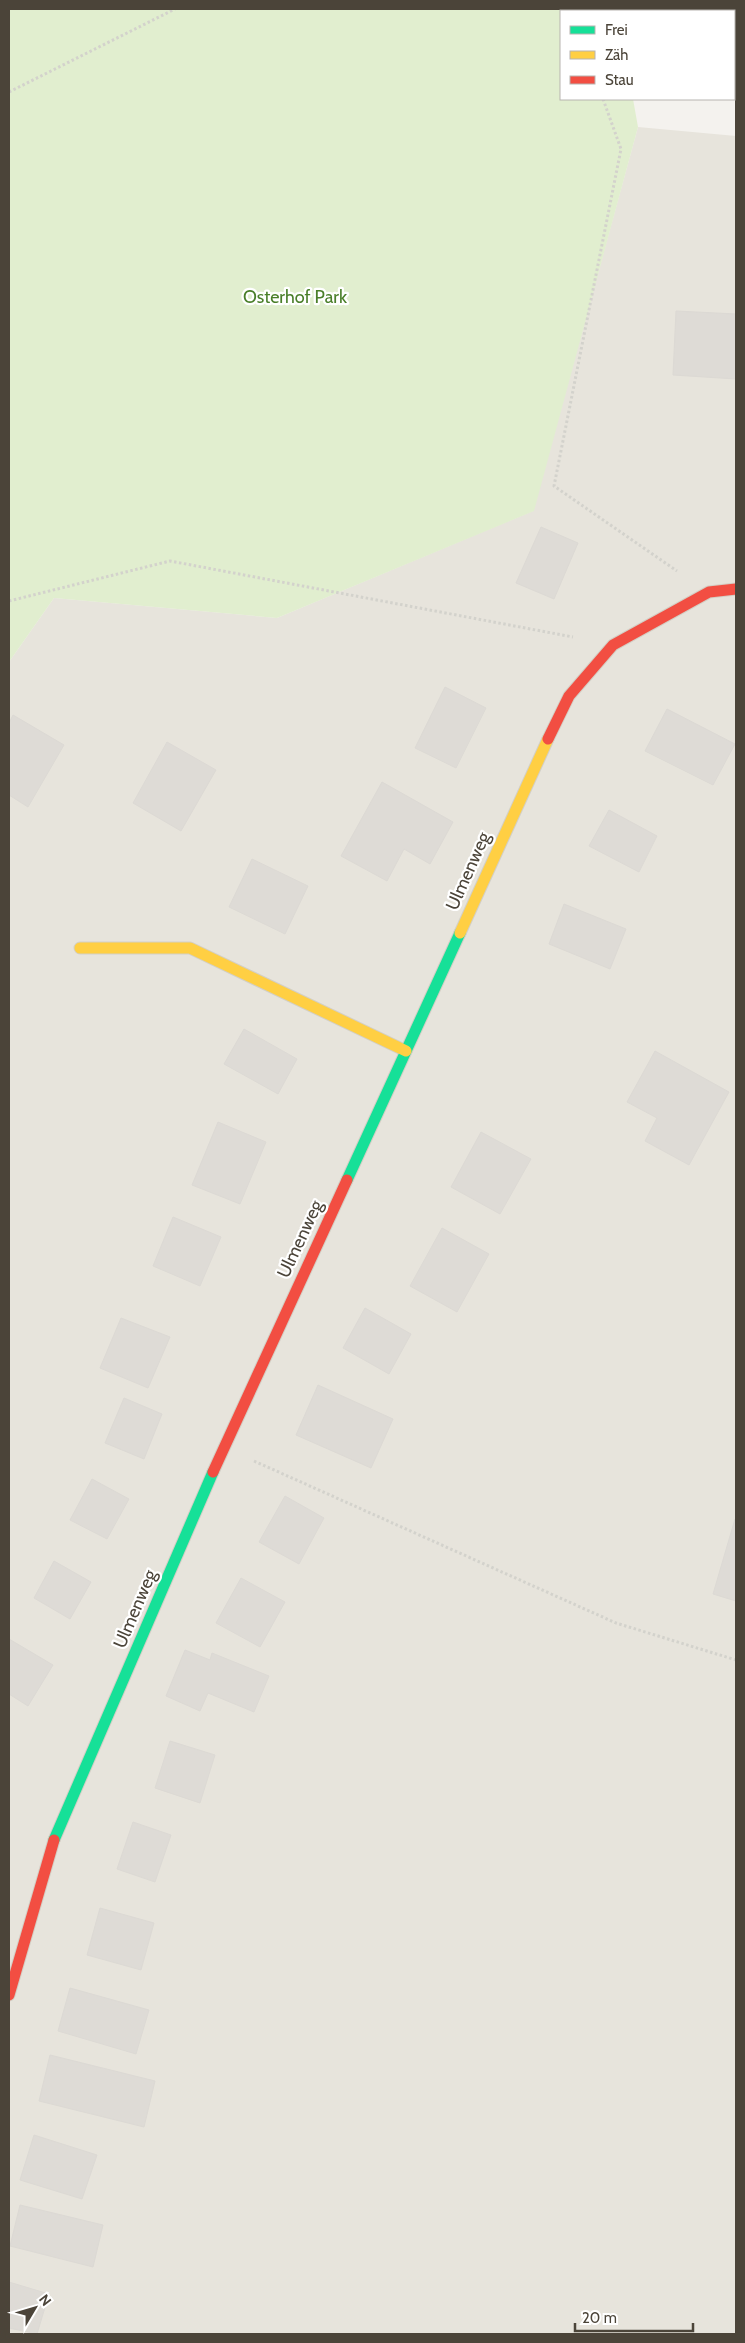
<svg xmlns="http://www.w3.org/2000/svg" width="745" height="2343" font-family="Cabin,sans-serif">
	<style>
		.residential { fill: #e7e4dc }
		.green { fill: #e1eecf }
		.building { fill: #dedbd6; stroke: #dcd9d4 }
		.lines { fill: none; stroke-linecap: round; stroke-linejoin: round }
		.fast-casing { stroke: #d3cfc5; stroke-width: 13 }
		.slow-casing { stroke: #d3cfc5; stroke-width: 13 }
		.jam-casing { stroke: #d3cfc5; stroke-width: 13 }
		.path { stroke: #d3d2cc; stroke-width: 3; stroke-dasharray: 2.5 2.5; stroke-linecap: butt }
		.fast { stroke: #16e098; stroke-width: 11 }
		.slow { stroke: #ffcf43; stroke-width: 11 }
		.jam { stroke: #f24e42; stroke-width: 11 }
		.labels { text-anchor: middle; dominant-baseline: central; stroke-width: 4.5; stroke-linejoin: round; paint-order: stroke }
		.park-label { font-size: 18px; fill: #4a7f2a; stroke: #fff }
		.street-label { font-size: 18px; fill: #4b4439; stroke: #fff }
	</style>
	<rect width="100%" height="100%" fill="#f4f2ee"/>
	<path class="residential" d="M638 127 736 136V2334H9V662L54 598 277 618 533 511Z"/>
	<path class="green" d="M9 9H615L616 11H561V99H633L638 127 534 511 277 618 54 598 9 662Z"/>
	<path class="building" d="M676 311 736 314V379L673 375Z
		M541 527 578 543 554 599 516 583Z
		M445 687 486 708 456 768 415 748Z
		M667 709 735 744 713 785 645 751Z
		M13 715 64 745 28 807 9 795V723Z
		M167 742 216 770 181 831 133 803Z
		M382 782 453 822 430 864 404 849 387 881 341 856Z
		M609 810 657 836 639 872 589 846Z
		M252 859 308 886 285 934 229 907Z
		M564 904 626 929 610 969 549 944Z
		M244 1029 297 1059 278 1094 224 1064Z
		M655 1051 729 1092 689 1165 645 1141 657 1118 627 1102Z
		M218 1122 266 1142 240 1204 192 1185Z
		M481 1132 531 1159 500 1214 451 1187Z
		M173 1217 221 1237 200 1286 153 1266Z
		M442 1228 489 1254 457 1312 410 1286Z
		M365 1308 411 1334 389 1374 343 1348Z
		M121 1318 170 1337 148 1388 100 1368Z
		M318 1385 393 1419 371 1468 296 1435Z
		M124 1398 162 1414 144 1459 105 1443Z
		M92 1479 129 1499 107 1539 70 1520Z
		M285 1496 324 1518 299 1564 259 1542Z
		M735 1519 736 1520V1601L713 1594Z
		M54 1561 91 1582 70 1619 34 1598Z
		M241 1578 285 1602 260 1647 216 1623Z
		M9 1639 53 1665 28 1706 9 1694Z
		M185 1650 210 1660 212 1653 269 1676 254 1712 208 1693 200 1711 166 1696Z
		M170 1741 215 1755 200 1803 155 1788Z
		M133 1822 171 1835 155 1882 117 1869Z
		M100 1908 154 1923 141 1970 87 1955Z
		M70 1988 149 2010 136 2054 58 2031Z
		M50 2055 155 2081 144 2127 39 2101Z
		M34 2135 97 2155 82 2199 20 2180Z
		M20 2205 103 2225 93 2267 10 2246Z
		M9 2282 49 2294 37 2334 9 2328Z"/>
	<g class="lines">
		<defs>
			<path id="fast" d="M347 1180 460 933
				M54 1840 213 1472"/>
			<path id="slow" d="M460 933 548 739
				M80 948H190L406 1051"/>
			<path id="jam" d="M548 739 569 696 613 645 709 592 736 589
				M213 1472 347 1180
				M9 1995 54 1840"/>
		</defs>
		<use href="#fast" class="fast-casing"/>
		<use href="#slow" class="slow-casing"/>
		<use href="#jam" class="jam-casing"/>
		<path class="path" d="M571 9 572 11
			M9 92 175 9
			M603 99 621 149 554 486 677 571
			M9 601 170 561 573 637
			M254 1461 616 1623 736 1660"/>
		<use href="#fast" class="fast"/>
		<use href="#slow" class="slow"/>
		<use href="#jam" class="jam"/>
	</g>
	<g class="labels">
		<g class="park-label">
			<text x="295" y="297">Osterhof Park</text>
		</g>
		<g class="street-label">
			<text transform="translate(468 871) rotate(-66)">Ulmenweg</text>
			<text transform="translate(300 1239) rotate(-65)">Ulmenweg</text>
			<text transform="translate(135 1609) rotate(-67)">Ulmenweg</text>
		</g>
	</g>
	<rect width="745" height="2343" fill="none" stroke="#4b4439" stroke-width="20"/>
	<rect x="560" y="10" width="175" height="90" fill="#ffffff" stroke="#b7b4b0"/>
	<rect x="570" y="26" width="25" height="8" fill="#16e098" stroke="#b7b4b0"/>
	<text x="605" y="35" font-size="15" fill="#4b4439">Frei</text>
	<rect x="570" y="51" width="25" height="8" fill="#ffcf43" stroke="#b7b4b0"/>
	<text x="605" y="60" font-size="15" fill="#4b4439">Zäh</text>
	<rect x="570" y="76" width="25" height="8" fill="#f24e42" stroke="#b7b4b0"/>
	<text x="605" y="85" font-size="15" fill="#4b4439">Stau</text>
	<g transform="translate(35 2308) rotate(52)" stroke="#ffffff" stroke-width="4" paint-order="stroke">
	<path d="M0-4L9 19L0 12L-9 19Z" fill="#4b4439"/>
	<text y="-8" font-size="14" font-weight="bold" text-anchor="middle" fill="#4b4439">N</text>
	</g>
	<path d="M575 2323v8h118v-8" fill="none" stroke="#4b4439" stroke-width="2.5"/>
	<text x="582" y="2323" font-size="15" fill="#4b4439" stroke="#ffffff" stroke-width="4" paint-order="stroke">20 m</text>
</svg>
